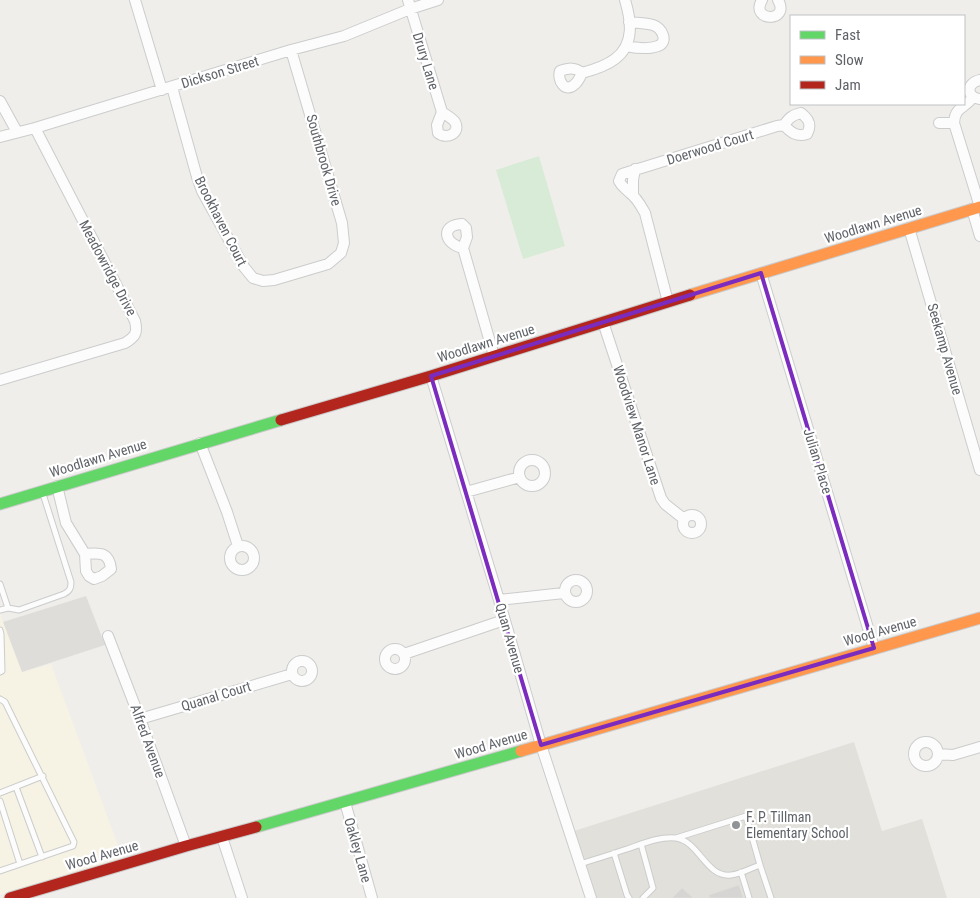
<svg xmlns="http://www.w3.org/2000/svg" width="980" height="898" font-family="'Roboto Condensed',sans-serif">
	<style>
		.commercial { fill: #f7f3e4 }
		.industrial { fill: #dfddda }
		.education { fill: #e2e0da }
		.green { fill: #d8ebd6 }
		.building { fill: #d6d5d3; stroke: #deddd9 }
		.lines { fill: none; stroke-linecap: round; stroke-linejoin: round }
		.lane-casing { stroke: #cbcccc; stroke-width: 7 }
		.street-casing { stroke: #cbcccc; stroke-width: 12 }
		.fast-casing { stroke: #cacacb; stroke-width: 13 }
		.slow-casing { stroke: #cacacb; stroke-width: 13 }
		.jam-casing { stroke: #cacacb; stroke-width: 13 }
		.lane { stroke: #fdfcfc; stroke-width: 5 }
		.street { stroke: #fdfcfc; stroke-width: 10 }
		.fast { stroke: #63d668; stroke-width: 11 }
		.slow { stroke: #ff974d; stroke-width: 11 }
		.jam { stroke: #b3261e; stroke-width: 11 }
		.marked { fill: none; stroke: #7b2cbf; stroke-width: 4; stroke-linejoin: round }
		.poi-dot { fill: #919496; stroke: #fff; stroke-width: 2 }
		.labels { text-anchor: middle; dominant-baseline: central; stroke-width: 4.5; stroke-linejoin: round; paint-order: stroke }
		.street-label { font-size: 14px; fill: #5f6368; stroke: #fff }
		.poi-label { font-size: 14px; fill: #5f6368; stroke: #fff; text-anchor: start }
	</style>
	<rect width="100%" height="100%" fill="#efeeea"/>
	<path class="commercial" d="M0 613 22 672 51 664 123 859 0 895Z"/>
	<path class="industrial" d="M86 596 105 645 22 672 3 622Z"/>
	<path class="education" d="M854 742 882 831 922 819 947 898H595L574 831Z"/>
	<path class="green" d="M539 156 565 246 523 259 496 170Z"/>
	<path class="building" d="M739 885 743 898H710L709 895Z
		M682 888 693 898H672Z"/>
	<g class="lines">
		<defs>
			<path id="lane" d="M0 584 8 608
				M0 610 8 608 19 610 64 594C70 591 71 588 71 582L43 494
				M0 630 1 634 2 671 0 672
				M0 699 5 702 74 842 73 846 0 871
				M16 787 42 857
				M0 793 43 776
				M0 801 20 864
				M676 838 746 816 760 865
				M641 844 653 888 643 898
				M614 853 627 895 629 898
				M580 864C596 859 612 854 627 849 642 844 660 836 676 838 699 841 706 878 731 875 741 874 751 868 760 865L771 898
				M741 872 749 898"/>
			<path id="street" d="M135 0 162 90
				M408 0 442 112C446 115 452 118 455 122 461 133 447 140 438 133L437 125 442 112
				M762 0C749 22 791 23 778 0
				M626 46C636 48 648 50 658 46 669 42 662 28 653 25 646 23 637 23 629 22
				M582 73C575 67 569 68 560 71 557 80 565 94 575 84 578 82 580 77 582 73 593 70 606 66 615 59 635 44 631 20 625 0
				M980 80C966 83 966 97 980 99
				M172 87 197 177 202 191 244 267 253 278 263 281 274 280 328 264 341 253 344 243 342 223 291 50
				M973 97C965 109 955 106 954 123L980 207
				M0 101 17 132
				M939 123H954
				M0 137 35 128 291 50 344 36 410 9 438 0
				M633 195V180L635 169
				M972 209 980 236
				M909 228 980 470
				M463 248 467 237 466 228 462 224C440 225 444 244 463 248L494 356
				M761 273 874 648
				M668 302 645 213C641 206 637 198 630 193 625 188 622 187 619 181L622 174 777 126 784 125C791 133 797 137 807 134 812 125 809 119 801 113 792 115 789 118 784 125
				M603 322 661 498 665 504 684 519
				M431 376 499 600 541 745 591 898
				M0 380 125 343C135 337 138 333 135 321L35 128
				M200 443 227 512 238 546
				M519 473a13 13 0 1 1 26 0a13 13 0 1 1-26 0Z
				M57 486 66 523 85 554 86 571 89 576 94 579 102 576 111 569C109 551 99 553 85 554
				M466 492 520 477
				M683 524a9 9 0 1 1 18 0a9 9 0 1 1-18 0Z
				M230 558a12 12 0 1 1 24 0a12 12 0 1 1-24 0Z
				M565 591a11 11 0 1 1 22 0a11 11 0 1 1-22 0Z
				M499 600 564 593
				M108 636 140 719 186 846
				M385 659a10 10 0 1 1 20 0a10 10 0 1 1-20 0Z
				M404 654 504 620
				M292 671a10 10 0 1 1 20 0a10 10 0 1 1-20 0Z
				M140 719 292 674
				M914 754a12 12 0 1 1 24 0a12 12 0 1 1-24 0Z
				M938 754 953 755 980 747
				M345 802 372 898
				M222 837 242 898"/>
			<path id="fast" d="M0 504 281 420
				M256 827 521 751"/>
			<path id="slow" d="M690 295 980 207
				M521 751 980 618"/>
			<path id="jam" d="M281 420 431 376 690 295
				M10 898 186 846 256 827"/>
		</defs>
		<use href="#lane" class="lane-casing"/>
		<use href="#street" class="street-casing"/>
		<use href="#fast" class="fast-casing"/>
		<use href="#slow" class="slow-casing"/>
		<use href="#jam" class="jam-casing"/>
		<use href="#lane" class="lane"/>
		<use href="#street" class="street"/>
		<use href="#fast" class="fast"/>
		<use href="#slow" class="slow"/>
		<use href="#jam" class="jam"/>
	</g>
	<path class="marked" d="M761 273 874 648 541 745 431 376Z"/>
	<circle class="poi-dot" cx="736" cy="825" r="5"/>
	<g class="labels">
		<g class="street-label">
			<text transform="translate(426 61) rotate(73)">Drury Lane</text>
			<text transform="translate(220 72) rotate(-17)">Dickson Street</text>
			<text transform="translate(710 147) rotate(-17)">Doerwood Court</text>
			<text transform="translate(324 160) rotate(74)">Southbrook Drive</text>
			<text transform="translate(221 221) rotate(63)">Brookhaven Court</text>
			<text transform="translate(873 224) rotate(-17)">Woodlawn Avenue</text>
			<text transform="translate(108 268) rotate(62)">Meadowridge Drive</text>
			<text transform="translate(486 343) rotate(-17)">Woodlawn Avenue</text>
			<text transform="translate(945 349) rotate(74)">Seekamp Avenue</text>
			<text transform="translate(637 425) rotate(72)">Woodview Manor Lane</text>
			<text transform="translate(98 458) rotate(-17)">Woodlawn Avenue</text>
			<text transform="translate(818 461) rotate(73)">Julian Place</text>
			<text transform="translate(880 631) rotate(-16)">Wood Avenue</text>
			<text transform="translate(510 638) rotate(74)">Quan Avenue</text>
			<text transform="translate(216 696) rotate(-17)">Quanal Court</text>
			<text transform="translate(148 741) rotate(70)">Alfred Avenue</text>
			<text transform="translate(491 744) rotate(-16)">Wood Avenue</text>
			<text transform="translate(358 850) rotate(74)">Oakley Lane</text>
			<text transform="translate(102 855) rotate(-16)">Wood Avenue</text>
		</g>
		<g class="poi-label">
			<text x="746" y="817">F. P. Tillman<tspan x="746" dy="16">Elementary School</tspan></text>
		</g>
	</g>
	<rect x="790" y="15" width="175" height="90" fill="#ffffff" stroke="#bfc1c3"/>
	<rect x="800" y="31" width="25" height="8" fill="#63d668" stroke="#bfc1c3"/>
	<text x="835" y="40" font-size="15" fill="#5f6368">Fast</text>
	<rect x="800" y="56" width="25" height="8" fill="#ff974d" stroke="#bfc1c3"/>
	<text x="835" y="65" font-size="15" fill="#5f6368">Slow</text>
	<rect x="800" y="81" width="25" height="8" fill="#b3261e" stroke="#bfc1c3"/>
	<text x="835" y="90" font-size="15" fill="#5f6368">Jam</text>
</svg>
